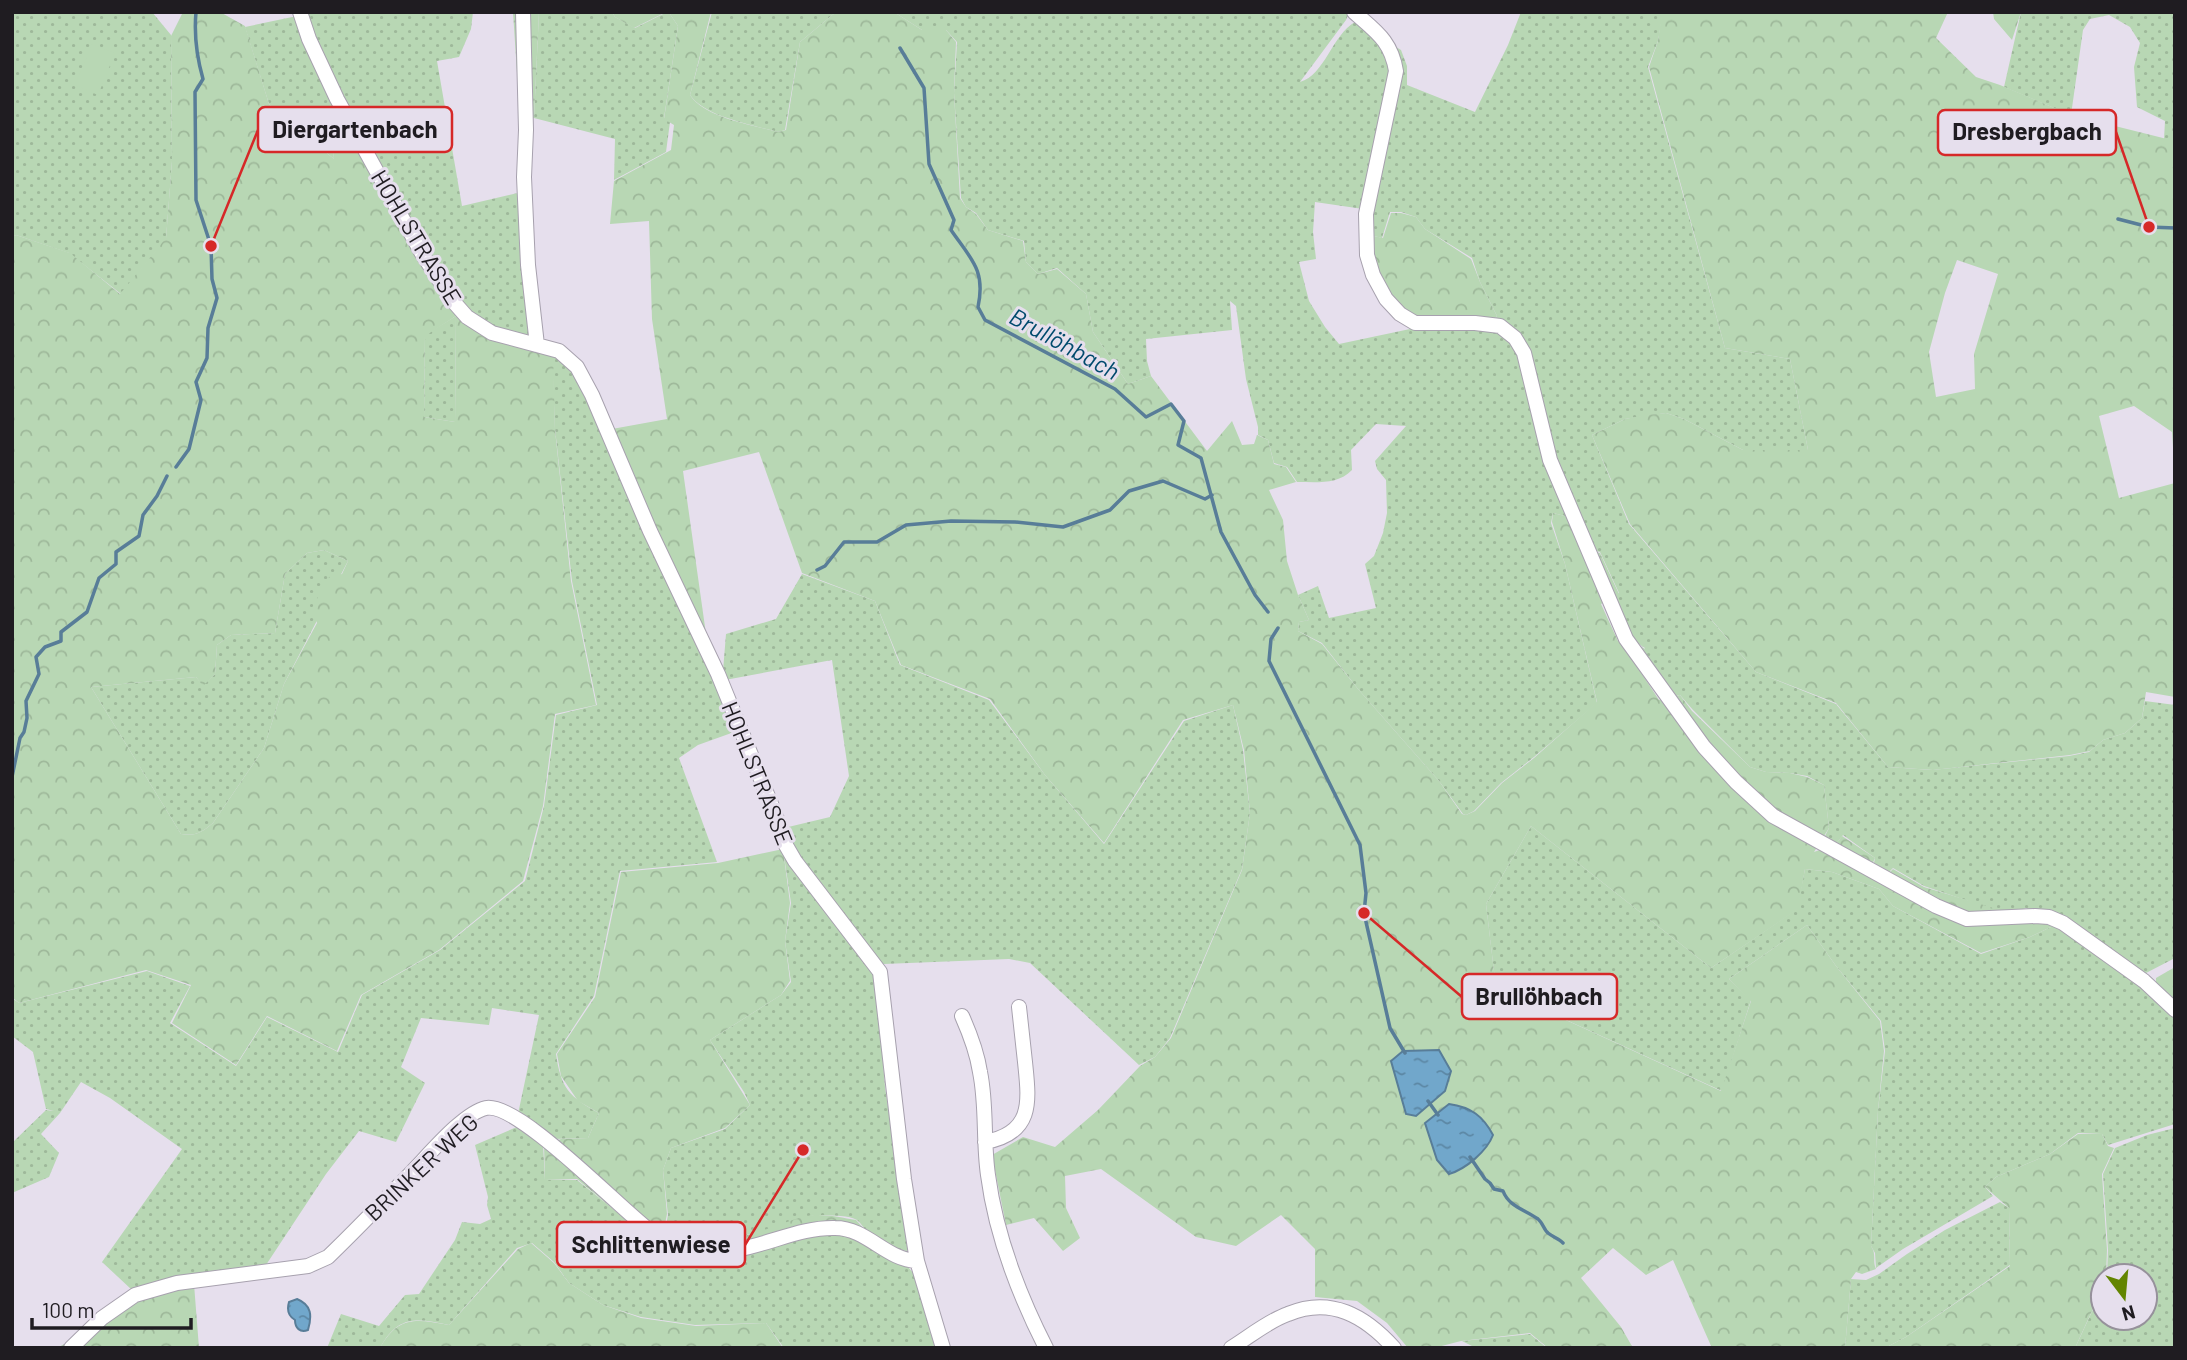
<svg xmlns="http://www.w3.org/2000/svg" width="2187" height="1360" font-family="Barlow,sans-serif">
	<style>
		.grass { fill: url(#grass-dots) }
		.forest { fill: url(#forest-crowns); fill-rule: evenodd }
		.garden { fill: #b8d7b4 }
		.water { fill: url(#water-ripples); stroke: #587d98; stroke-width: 2 }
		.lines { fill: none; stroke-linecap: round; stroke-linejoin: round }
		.stream { stroke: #587d98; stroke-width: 3.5 }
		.minor-casing { stroke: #a7a1ae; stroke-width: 16 }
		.minor { stroke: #fff; stroke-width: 14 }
		.labels { text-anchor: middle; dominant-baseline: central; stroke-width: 6; stroke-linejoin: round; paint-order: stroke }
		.street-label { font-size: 23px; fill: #1f1c21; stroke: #e6dfed }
		.water-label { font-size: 24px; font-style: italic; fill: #014a6d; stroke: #e6dfed }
		.leader { fill: none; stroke: #d62828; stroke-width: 2.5 }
		.callout-dot { fill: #d62828; stroke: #e6dfed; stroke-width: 2.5 }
		.callout { fill: #e6dfed; stroke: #d62828; stroke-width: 2.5 }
		.callout-label { font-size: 24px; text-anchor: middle; font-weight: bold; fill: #1f1c21 }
	</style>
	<defs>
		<pattern id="grass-dots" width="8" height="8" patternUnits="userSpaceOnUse" patternTransform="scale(1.75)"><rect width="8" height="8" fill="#b8d7b4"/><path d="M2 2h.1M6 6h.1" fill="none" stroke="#9eb89a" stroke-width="1.8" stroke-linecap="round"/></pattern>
		<pattern id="forest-crowns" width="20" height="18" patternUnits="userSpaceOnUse" patternTransform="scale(1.75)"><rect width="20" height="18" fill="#b8d7b4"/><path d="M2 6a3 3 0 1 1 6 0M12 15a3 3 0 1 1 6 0" fill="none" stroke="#9eb89a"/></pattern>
		<pattern id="water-ripples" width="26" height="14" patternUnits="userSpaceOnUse" patternTransform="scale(1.75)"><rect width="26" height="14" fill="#71a7cb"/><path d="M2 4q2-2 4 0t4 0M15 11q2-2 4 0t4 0" fill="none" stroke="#5c87a4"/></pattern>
	</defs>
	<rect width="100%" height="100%" fill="#e6dfed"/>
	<path class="grass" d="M12 12H152L171 35 172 161 166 239 121 294 69 253 16 235 12 237Z
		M303 12H473L471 29 459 57 437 61 462 206 522 192 533 341 493 329 453 297 339 97Z
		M539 12H612L615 17 635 28 663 14H670L678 26 664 118 670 122 666 152 614 180 615 139 534 118Z
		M712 12H836L800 42 785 130 778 132C753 125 705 117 690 95Z
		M894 12H1346L1348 15 1346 20 1300 82C1325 75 1332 35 1355 22L1382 45 1392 72 1363 209 1315 202 1313 232 1316 259 1299 262 1309 301 1325 327 1339 344 1410 329 1450 327 1492 321 1497 316 1480 282 1472 258 1425 229 1416 217 1401 212H1390L1382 238 1370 235 1369 222 1400 71 1396 47 1401 50 1407 66V85L1475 112 1508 45 1521 12H1663L1658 41 1648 67 1725 348 1790 359 1808 450H1743L1684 419 1666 413 1625 419 1592 435 1629 524 1756 672 1836 704 1888 767 1932 770 2069 756 2089 752 2103 740 2125 733 2142 718 2145 701 2175 705V958L2146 973 2141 974 2035 912 2026 908 2013 913 1995 910 1924 886 1893 868 1889 872 1874 863 1875 858 1843 835 1836 844 1825 836 1829 828 1824 785 1807 776 1790 773 1766 772 1750 767 1693 710 1680 695 1673 696 1642 653 1645 648C1627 638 1621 615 1614 597L1619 593 1600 552 1583 548 1569 517 1553 513 1551 523 1565 564 1597 703 1534 757 1501 783 1474 811 1466 815 1463 814 1439 781 1358 689 1322 643 1298 631 1299 622 1309 620 1298 595 1318 586 1329 618 1376 608 1365 564 1374 556 1383 533 1387 513 1386 480 1377 469 1375 461 1406 426 1376 424 1351 450 1352 470C1338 485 1316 482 1297 482L1287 467 1274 463 1268 440 1258 435V427L1246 379 1236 306 1230 301 1232 330 1146 339 1147 361 1151 376 1128 384 1093 332 1086 294 1057 268 1038 274 1026 262 1024 241 988 230 976 213 966 207 961 198 954 93 957 42 946 30H922Z
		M2021 12H2175V142L2164 139 2165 121 2137 107 2134 67 2140 43 2130 27 2109 15 2090 19 2083 30 2071 115 2004 87Z
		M297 16 337 105 328 109 334 159 269 104 245 27Z
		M456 316 455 422 424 417 425 335Z
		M552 353 582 381 623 487 715 677 737 731 698 745 679 758 717 862 620 871 594 996 556 1054C561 1088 569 1097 599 1113L588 1138 554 1139 518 1114 539 1015 492 1008 489 1025 421 1018 401 1067 425 1083 396 1142 359 1131 326 1174 264 1268 132 1290 102 1262 182 1149 110 1098 81 1082 60 1113 41 1134 59 1153 49 1177 12 1193V1143L46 1110 54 1111 46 1109 33 1052 12 1036V998L19 1003 147 971 190 986 170 1023 236 1066 267 1017 338 1052 362 995 440 950 525 881 544 806 556 715 597 705 572 581 555 429Z
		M324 550 348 561 284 684 264 748 213 823C201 833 196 836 181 834L91 687 196 677 203 685 215 674 217 645 231 635 275 633 285 574 307 553Z
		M802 574 875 601 900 665 989 700 1045 775 1104 844 1184 721 1233 705 1243 750 1250 813 1242 869 1170 1038 1155 1057 1139 1065 1030 963 1009 959 884 964 868 962 876 974 885 1087 909 1247 907 1251C893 1249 879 1241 868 1232 864 1229 861 1223 857 1220 849 1215 833 1216 824 1215 805 1214 790 1223 772 1229 730 1242 706 1237 666 1225L668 1215 663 1170 671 1148 725 1129 750 1105 744 1092 710 1040 781 995 791 982 785 941 791 903 783 849 784 828 830 817 849 776 832 660 725 680 723 671 726 634 776 619Z
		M1531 826 1711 968 1797 909 1805 869 1832 872 1879 889 1893 906 1981 954 2030 937 2053 926 2061 928C2099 955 2147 981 2175 1019V1124L2108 1145 2102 1134 2078 1133 2050 1154 1996 1177 1985 1187 1993 1196 1903 1249 1876 1268 1875 1253 1871 1246 1878 1110 1885 1051 1881 1021 1836 966 1807 925 1729 979 1751 1000 1722 1091 1496 988 1486 904Z
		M519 1126 543 1144 545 1180H577L653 1241 718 1255 837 1230 908 1267 914 1274 935 1348H784L766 1323 695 1325 641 1317 603 1305 569 1283 554 1262 532 1243 517 1248 449 1325C416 1318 398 1315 380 1348H327L341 1314 379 1326 405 1295 419 1294 455 1240 462 1222 480 1224 491 1219 487 1205 488 1197 475 1145Z
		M2175 1128V1348H2075L2103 1288V1318H2145V1276H2107L2108 1250 2103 1174 2115 1148 2147 1135Z
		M2000 1202 2009 1208 2010 1265 1906 1337 1885 1348H1845L1851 1279 1866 1280 1879 1274 1907 1254 1945 1230Z
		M1530 1334 1547 1348H1476L1462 1341Z"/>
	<path class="forest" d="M183 12H220L245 26 269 104 334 159 327 109 336 105 396 216 456 316 490 336 553 353 555 430 571 581 596 705 555 714 543 806 523 881 439 950 361 995 337 1051 267 1016 236 1065 172 1023 191 985 146 970 19 1003 12 997V237L16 235 70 253 120 294 166 238 172 161 171 36ZM456 316 455 422 424 417 425 336ZM324 550 348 561 342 574 329 577 312 608 317 623 284 684 264 748 213 823C201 833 196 836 181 834L91 687 196 677 203 686 215 674 217 645 231 635 275 633 285 574 307 553Z
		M513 12H539L534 118 520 119Z
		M612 12H711L690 95C705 118 753 125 778 132L786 130 800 42 836 12H894L922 30H946L956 42 954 93 960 198 966 207 976 214 988 230 1023 241 1026 262 1038 274 1057 269 1086 294 1093 332 1128 384 1151 376 1207 451 1232 421 1242 445 1254 444 1257 435 1268 440 1274 464 1286 467 1296 482 1269 490 1283 520 1287 561 1298 595 1309 620 1299 622 1298 631 1322 644 1358 689 1439 781 1462 814 1466 815 1475 811 1502 783 1534 758 1597 702 1565 564 1552 522 1553 513 1569 517 1583 549 1600 553 1619 594 1601 604 1618 641 1635 643 1645 649 1634 662 1659 700 1680 695 1692 711 1750 767 1766 772 1790 773 1807 777 1824 785 1829 828 1814 852 1836 844 1842 836 1875 858 1867 876 1890 872 1893 869 1924 887 2053 926 2030 937 1981 953 1893 906 1879 889 1832 872 1805 869 1798 909 1711 968 1531 826 1486 904 1496 988 1721 1091 1751 1001 1729 979 1807 925 1836 966 1880 1021 1884 1051 1878 1110 1871 1246C1877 1255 1872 1261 1876 1269L1862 1274 1856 1272 1851 1279 1845 1348H1712L1673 1260 1646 1275 1613 1248 1581 1278 1621 1327 1633 1348H1548L1530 1333 1461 1341 1434 1348H1408L1387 1323 1357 1301 1315 1297V1249L1281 1215 1236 1246 1196 1237 1101 1169 1065 1176 1066 1208 1080 1238 1063 1251 1034 1218 1006 1225 992 1155 1023 1137 1055 1147 1098 1110 1140 1066 1155 1057 1171 1038 1242 870 1250 813 1244 750 1233 705 1183 720 1104 843 1045 775 990 699 901 665 875 601 802 573 759 452 683 471 707 641 612 429 667 419 652 319 649 221 610 224 614 181 671 150 674 125 664 119 678 26 670 14H662L634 28 615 17Z
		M1662 12H1948L1936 38 1976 77 2000 85 2071 115 2175 141V479L2172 432 2134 406 2099 416 2119 498 2175 483V697L2146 692 2142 718 2125 733 2103 740 2090 751 2070 755 1933 770 1888 767 1836 703 1756 672 1630 524 1592 435 1625 419 1646 415 1666 413 1684 419 1743 450H1808L1790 359 1725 348 1649 67 1658 41ZM1957 260 1998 274 1974 354 1975 389 1936 397 1929 352 1945 293Z
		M1993 12H2021L2012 40 1994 19Z
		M1391 213H1401L1416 217 1425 229 1471 259 1480 282 1497 316 1492 321 1415 320 1388 296 1378 274 1369 235 1383 238Z
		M783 849 790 903 785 941 790 981 781 995 710 1040 750 1105 725 1128 671 1148 663 1170 667 1214 665 1224C685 1231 708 1240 729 1238 755 1236 778 1224 802 1217 819 1212 839 1217 856 1220L866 1231 838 1225 721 1248 659 1235 624 1205 612 1208 577 1179 545 1180 544 1145 561 1139 588 1138 599 1113 578 1101 561 1076 557 1054 595 997 621 872 718 863Z
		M2175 967V1001L2156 986V978Z
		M2078 1134H2102L2108 1146 2114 1148 2102 1174 2107 1250 2106 1276H2103V1287L2075 1348H1885L1906 1337 2010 1266 2009 1208 1985 1187 1996 1177 2050 1154Z
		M531 1243 554 1263 569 1283 603 1305 641 1318 696 1326 766 1323 783 1348H380C398 1315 417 1319 449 1325L518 1249Z
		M194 1284 199 1348H57L70 1341 99 1313Z"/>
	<path class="garden" d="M92 44 115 53 98 95 75 85Z"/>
	<path class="water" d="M1439 1050 1451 1071 1445 1091 1416 1116 1406 1114 1391 1061 1403 1051Z
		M1449 1104C1471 1107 1483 1116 1493 1135 1487 1151 1466 1169 1449 1174L1437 1160 1425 1123Z
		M297 1299C312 1305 312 1316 308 1330 300 1333 295 1328 295 1320 288 1316 287 1309 289 1302Z"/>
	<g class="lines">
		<path class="stream" d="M900 48 924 88 929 164 954 220 951 230C971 259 986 270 978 307L985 320 1115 389 1146 417 1171 404 1184 421 1178 445 1201 458 1221 532 1255 595 1268 612
			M2118 219 2149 227 2175 228
			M176 467 189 449 201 400 196 382 207 358 208 328 217 298 212 279 211 246 196 200 195 92 203 79C197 58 194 34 196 12
			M817 570 825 566 844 542H877L906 525 951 521 1015 522 1063 527 1110 510 1129 491 1163 481 1205 499 1212 495
			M1278 628 1271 639 1269 661 1360 845 1366 893 1364 913 1390 1028 1405 1053
			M12 777 20 738 24 732 27 718 26 701 39 674 36 657 45 647 61 641V632L87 612 99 578 116 564V552L139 536 143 515 157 496 167 476
			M1428 1101 1438 1115
			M1470 1157 1485 1179 1490 1183 1494 1189 1503 1191C1509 1207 1526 1210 1538 1219 1543 1223 1544 1230 1548 1233 1553 1237 1559 1239 1563 1243"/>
		<defs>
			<path id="minor" d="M300 12 309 39 337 99 421 252 452 300 467 317 492 333 559 351 577 367 592 395 650 531 718 674 776 816 784 842 795 861 880 972 904 1179 917 1261 943 1348
				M523 12 526 130 524 177 528 265 537 345
				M1354 12C1375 31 1391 40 1396 71L1366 214 1367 255 1373 275 1386 299 1400 314 1415 323H1475L1500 326 1515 338 1524 353 1550 460 1626 639 1704 747 1736 782 1773 816 1936 906 1967 919 2035 916 2049 917 2063 923 2144 981 2175 1010
				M962 1016C970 1034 977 1052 980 1072 987 1106 983 1141 988 1175 996 1236 1018 1293 1046 1348
				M985 1142C1034 1133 1029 1101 1025 1062 1023 1044 1021 1026 1019 1007
				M71 1348 102 1318 135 1295 177 1283 308 1266 328 1257C356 1230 383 1202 410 1174 428 1156 463 1113 486 1108 518 1101 624 1213 654 1234 662 1240 675 1241 684 1243 696 1246 709 1251 721 1251 760 1250 796 1227 835 1228 867 1228 886 1260 917 1261
				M1231 1348C1249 1337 1268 1321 1288 1314 1331 1296 1365 1316 1394 1348"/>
		</defs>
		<use href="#minor" class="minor-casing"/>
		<use href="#minor" class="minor"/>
	</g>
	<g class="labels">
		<g class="street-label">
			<text transform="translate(417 237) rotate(59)">HOHLSTRASSE</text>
			<text transform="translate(758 773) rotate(68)">HOHLSTRASSE</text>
			<text transform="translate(421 1167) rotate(-43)">BRINKER WEG</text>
		</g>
		<g class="water-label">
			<text transform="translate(1065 343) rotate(29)">Brullöhbach</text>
		</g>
	</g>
	<path class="leader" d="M211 246L258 130M2149 227L2116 132M1364 913L1462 997M803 1150L745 1245"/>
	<g class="callout-dot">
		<circle cx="211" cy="246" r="7"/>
		<circle cx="2149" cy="227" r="7"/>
		<circle cx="1364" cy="913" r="7"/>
		<circle cx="803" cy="1150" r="7"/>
	</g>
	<g class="callout">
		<rect x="258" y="107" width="194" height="45" rx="7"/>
		<rect x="1938" y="110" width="178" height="45" rx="7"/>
		<rect x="1462" y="974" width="155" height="45" rx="7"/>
		<rect x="557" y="1222" width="188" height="45" rx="7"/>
	</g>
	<g class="callout-label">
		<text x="355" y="138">Diergartenbach</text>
		<text x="2027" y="140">Dresbergbach</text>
		<text x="1539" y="1005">Brullöhbach</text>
		<text x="651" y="1253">Schlittenwiese</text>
	</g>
	<rect width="2187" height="1360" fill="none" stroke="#1f1c21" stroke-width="28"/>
	<g transform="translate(2124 1297) rotate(164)"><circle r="33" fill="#e6dfed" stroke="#96919b" stroke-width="2"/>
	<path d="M0-5L12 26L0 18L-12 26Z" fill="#638500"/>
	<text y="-10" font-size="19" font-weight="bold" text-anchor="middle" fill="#1f1c21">N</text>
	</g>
	<path d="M32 1318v10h159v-10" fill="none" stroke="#1f1c21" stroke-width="3.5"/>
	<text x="42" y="1318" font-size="21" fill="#1f1c21" stroke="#e6dfed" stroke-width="5" paint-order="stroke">100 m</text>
</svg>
